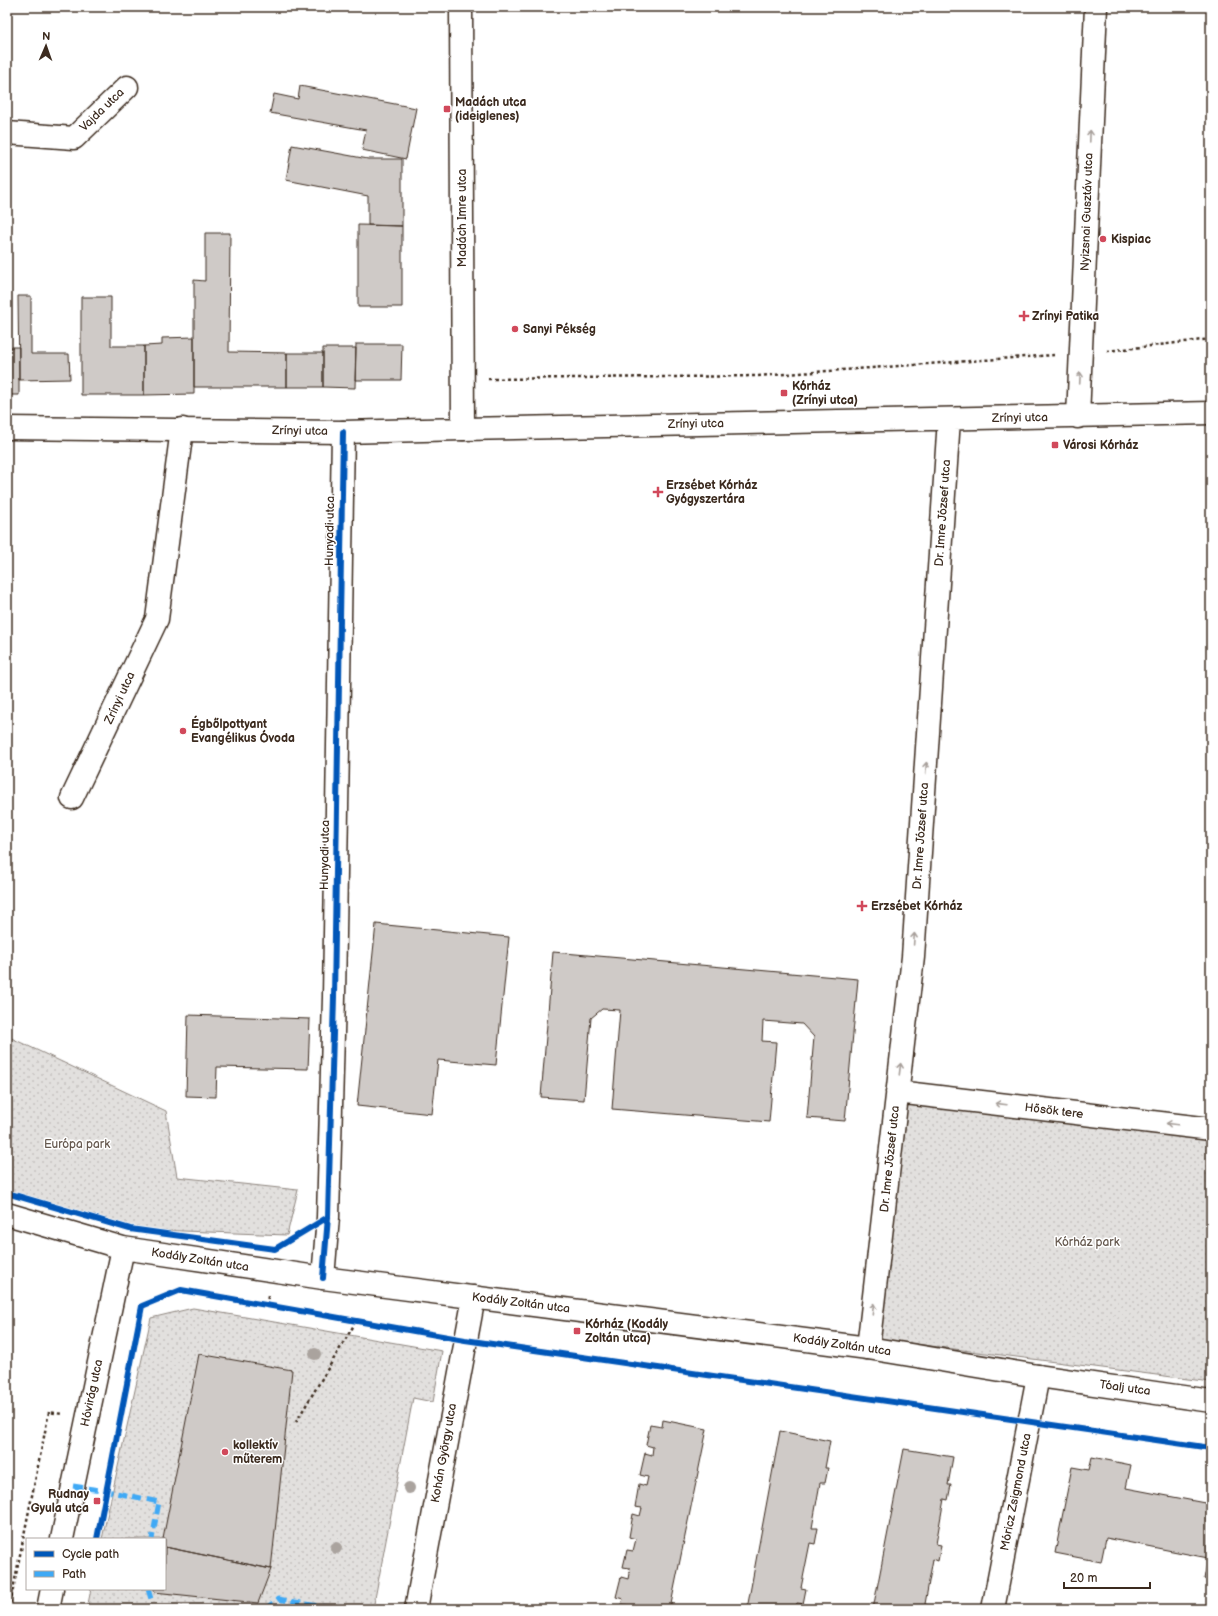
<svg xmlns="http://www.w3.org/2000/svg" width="1218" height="1616" font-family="'Balsamiq Sans',sans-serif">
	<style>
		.park { fill: url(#park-dots); stroke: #8e857e }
		.building { fill: #cfcac7; stroke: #3b2a1e }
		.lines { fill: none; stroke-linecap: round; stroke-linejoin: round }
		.street-casing { stroke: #3b2a1e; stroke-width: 25 }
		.secondary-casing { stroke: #3b2a1e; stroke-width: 25 }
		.path { stroke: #3b2a1e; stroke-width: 2.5; stroke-dasharray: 3 3; stroke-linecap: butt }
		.street { stroke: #fff; stroke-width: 22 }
		.secondary { stroke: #fff; stroke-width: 22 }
		.quiet { stroke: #3fa9f5; stroke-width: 5; stroke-dasharray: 10 5; stroke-linecap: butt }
		.cycleway-casing { stroke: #fff; stroke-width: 8 }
		.cycleway { stroke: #0057b8; stroke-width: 6 }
		.tree { fill: #aaa39e }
		.oneway { stroke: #a79f9a }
		.poi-dot { fill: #d1495b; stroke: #fff; stroke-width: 1.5 }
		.labels { text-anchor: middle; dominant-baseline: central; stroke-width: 3; stroke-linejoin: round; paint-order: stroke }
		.poi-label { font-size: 12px; font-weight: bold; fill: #3b2a1e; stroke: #fff; text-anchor: start }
		.street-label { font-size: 12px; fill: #3b2a1e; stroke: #fff }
		.park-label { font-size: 12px; fill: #65584e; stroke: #fff }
	</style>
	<defs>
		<pattern id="park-dots" width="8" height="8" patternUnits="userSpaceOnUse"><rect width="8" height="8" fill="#e2e0de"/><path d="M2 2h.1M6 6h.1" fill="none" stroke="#c3c0be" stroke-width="1.8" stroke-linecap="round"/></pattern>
	</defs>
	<rect width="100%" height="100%" fill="#fff"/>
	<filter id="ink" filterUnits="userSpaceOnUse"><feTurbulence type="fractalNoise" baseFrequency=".025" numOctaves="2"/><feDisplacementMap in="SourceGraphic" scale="8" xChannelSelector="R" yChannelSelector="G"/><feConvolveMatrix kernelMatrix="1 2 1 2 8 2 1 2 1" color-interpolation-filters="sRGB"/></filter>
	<g filter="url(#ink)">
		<path class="park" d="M7 1036 166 1111 177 1177 298 1190 287 1235 130 1229 7 1194Z
			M896 1099 1211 1133V1382L869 1338Z
			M193 1308 442 1351 433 1402 413 1398 373 1609H87L91 1589H165V1539H102L151 1318Z"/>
		<path class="building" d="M300 86 416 108 406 159 362 150 366 130 270 113 274 94 298 99Z
			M292 145 368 159H402V226L368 225V196L286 180Z
			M358 225 402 226V307H358Z
			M205 233H230L229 352 287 353V387H194V280L205 281Z
			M18 296H31V354H69L70 379 19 380Z
			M81 297H111V346H144V395H81Z
			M194 337V394L144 395V346L162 345V338Z
			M356 344H402L401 380H355Z
			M7 347H19V395H7Z
			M323 348H356L355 388 323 387Z
			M287 353H323V387H287Z
			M376 924 509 937 496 1065 438 1060 432 1114 357 1106Z
			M553 952 858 979 845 1121 807 1118 814 1037 802 1024 763 1021 762 1041 776 1042 769 1122 612 1109 620 1010 602 1009 591 1018 584 1100 541 1097Z
			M188 1015 310 1019 308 1069 217 1067 216 1097 186 1096Z
			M199 1354 292 1370 271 1569 165 1547V1539H163Z
			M663 1420 707 1429 670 1609H645L621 1604 623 1599 616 1597 621 1577 628 1579 630 1568 623 1567 627 1550 633 1551 636 1539 629 1537 633 1514 640 1516 642 1508 635 1507 639 1484 646 1486 648 1477 640 1475 645 1453 652 1455 653 1447 646 1445 650 1425 662 1427Z
			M780 1431 830 1441 825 1468H828L825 1483H820L812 1528H818L815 1544 810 1543 801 1588 806 1589 803 1604 797 1603 796 1609H747Z
			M904 1449 953 1457 948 1485H951L948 1500 944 1499 936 1544 941 1545 938 1561 933 1559 925 1604 929 1606V1609H873Z
			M1092 1457 1131 1465 1126 1488 1210 1504 1211 1500V1581L1204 1579 1208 1558 1106 1538 1101 1562 1055 1553 1072 1467 1089 1470Z
			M165 1547 271 1569 258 1603 154 1592V1589H165Z"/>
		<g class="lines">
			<defs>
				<path id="street" d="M7 133 74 138 127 87
					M1078 417 1096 7
					M463 429 1211 413
					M72 798 157 619 182 429
					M897 1092 1211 1129
					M323 1278 328 1217 334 997 343 432
					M868 1348 913 957 949 419
					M416 1609 474 1297
					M993 1609 1038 1376"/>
				<path id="secondary" d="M7 428 343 432 463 429 461 7
					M7 1214 123 1248 323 1278 868 1348 1038 1376 1211 1401
					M62 1539 123 1248
					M48 1609 52 1589"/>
			</defs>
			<use href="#street" class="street-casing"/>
			<use href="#secondary" class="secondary-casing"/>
			<path class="path" d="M1107 351 1211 339
				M488 379 758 376 1054 355
				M267 1305 268 1296
				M296 1422 357 1320
				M9 1609 49 1412 62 1414"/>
			<use href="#street" class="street"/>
			<use href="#secondary" class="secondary"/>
			<path class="quiet" d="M73 1486 107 1491 159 1502 152 1539
				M148 1589 151 1599
				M265 1609 278 1599 335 1609"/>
			<defs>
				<path id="cycleway" d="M7 1193 130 1229 275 1249 328 1217
					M323 1278 328 1217 334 997 343 432
					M97 1539 142 1306 181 1290 465 1340 1211 1448"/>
			</defs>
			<use href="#cycleway" class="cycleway-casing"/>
			<use href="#cycleway" class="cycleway"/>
		</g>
		<g class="tree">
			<circle cx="315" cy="1354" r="6"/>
			<circle cx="409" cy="1488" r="6"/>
			<circle cx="336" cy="1548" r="6"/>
		</g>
		<defs><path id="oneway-shaft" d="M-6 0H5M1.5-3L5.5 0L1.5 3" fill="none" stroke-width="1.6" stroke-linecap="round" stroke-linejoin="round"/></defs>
		<g class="oneway">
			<use href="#oneway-shaft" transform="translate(1090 136) rotate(-88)"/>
			<use href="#oneway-shaft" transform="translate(1080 378) rotate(-87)"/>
			<use href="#oneway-shaft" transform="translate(926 768) rotate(-86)"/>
			<use href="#oneway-shaft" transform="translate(914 939) rotate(-86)"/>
			<use href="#oneway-shaft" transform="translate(900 1069) rotate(-83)"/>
			<use href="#oneway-shaft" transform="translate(1001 1104) rotate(-173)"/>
			<use href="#oneway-shaft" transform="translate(1172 1124) rotate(-173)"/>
			<use href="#oneway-shaft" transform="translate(873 1309) rotate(-83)"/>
		</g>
	</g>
	<g class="poi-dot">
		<rect x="443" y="105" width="8" height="8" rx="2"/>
		<circle cx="1103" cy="239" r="4"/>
		<path d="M1022 310h4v4h4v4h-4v4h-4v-4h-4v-4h4z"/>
		<circle cx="515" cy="329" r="4"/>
		<rect x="780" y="389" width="8" height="8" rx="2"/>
		<rect x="1051" y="441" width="8" height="8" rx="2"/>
		<path d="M656 486h4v4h4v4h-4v4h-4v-4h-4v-4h4z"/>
		<circle cx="183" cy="731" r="4"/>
		<path d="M860 900h4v4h4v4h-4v4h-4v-4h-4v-4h4z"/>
		<rect x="573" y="1327" width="8" height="8" rx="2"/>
		<circle cx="225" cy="1452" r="4"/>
		<rect x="93" y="1497" width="8" height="8" rx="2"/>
	</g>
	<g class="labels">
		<g class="poi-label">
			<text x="455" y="102">Madách utca<tspan x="455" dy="14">(ideiglenes)</tspan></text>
			<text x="1111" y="239">Kispiac</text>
			<text x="1032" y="316">Zrínyi Patika</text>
			<text x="523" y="329">Sanyi Pékség</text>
			<text x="792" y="386">Kórház<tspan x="792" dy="14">(Zrínyi utca)</tspan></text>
			<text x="1063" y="445">Városi Kórház</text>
			<text x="666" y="485">Erzsébet Kórház<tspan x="666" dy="14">Gyógyszertára</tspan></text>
			<text x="191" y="724">Égbőlpottyant<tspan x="191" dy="14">Evangélikus Óvoda</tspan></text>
			<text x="871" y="906">Erzsébet Kórház</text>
			<text x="585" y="1324">Kórház (Kodály<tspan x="585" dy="14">Zoltán utca)</tspan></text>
			<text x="233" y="1445">kollektív<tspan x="233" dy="14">műterem</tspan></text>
			<text x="89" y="1494" text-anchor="end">Rudnay<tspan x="89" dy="14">Gyula utca</tspan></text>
		</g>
		<g class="street-label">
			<text transform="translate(102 110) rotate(-44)">Vajda utca</text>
			<text transform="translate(1087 212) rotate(-88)">Nyizsnai Gusztáv utca</text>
			<text transform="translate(462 218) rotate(-90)">Madách Imre utca</text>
			<text transform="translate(1020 418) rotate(-1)">Zrínyi utca</text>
			<text transform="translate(696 424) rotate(-1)">Zrínyi utca</text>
			<text transform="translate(300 431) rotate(1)">Zrínyi utca</text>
			<text transform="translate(943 513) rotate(-86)">Dr. Imre József utca</text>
			<text transform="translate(330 531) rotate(-89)">Hunyadi utca</text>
			<text transform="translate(120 698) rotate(-65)">Zrínyi utca</text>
			<text transform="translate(921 836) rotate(-86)">Dr. Imre József utca</text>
			<text transform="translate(325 855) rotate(-89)">Hunyadi utca</text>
			<text transform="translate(1054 1111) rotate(7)">Hősök tere</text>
			<text transform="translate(890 1159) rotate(-84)">Dr. Imre József utca</text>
			<text transform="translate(200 1260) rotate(9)">Kodály Zoltán utca</text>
			<text transform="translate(521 1303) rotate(7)">Kodály Zoltán utca</text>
			<text transform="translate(842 1345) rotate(8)">Kodály Zoltán utca</text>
			<text transform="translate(1125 1388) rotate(8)">Tóalj utca</text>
			<text transform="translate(92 1393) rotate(-78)">Hóvirág utca</text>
			<text transform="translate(444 1453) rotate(-80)">Kohán György utca</text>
			<text transform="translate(1016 1492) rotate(-79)">Móricz Zsigmond utca</text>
		</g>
		<g class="park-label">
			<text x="77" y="1144">Európa park</text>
			<text x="1087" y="1242">Kórház park</text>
		</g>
	</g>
	<rect width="1218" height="1616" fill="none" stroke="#fff" stroke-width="24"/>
	<rect x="12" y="12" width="1194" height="1592" fill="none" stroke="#3b2a1e" stroke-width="1.5" filter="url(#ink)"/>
	<rect x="26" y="1538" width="140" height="52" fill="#ffffff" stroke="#b1aaa5"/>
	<rect x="34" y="1551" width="20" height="6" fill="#0057b8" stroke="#b1aaa5"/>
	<text x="62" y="1558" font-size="12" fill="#3b2a1e">Cycle path</text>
	<rect x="34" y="1571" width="20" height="6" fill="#3fa9f5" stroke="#b1aaa5"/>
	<text x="62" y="1578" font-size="12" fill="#3b2a1e">Path</text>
	<g transform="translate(46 46) rotate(2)" stroke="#ffffff" stroke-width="3" paint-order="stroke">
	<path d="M0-3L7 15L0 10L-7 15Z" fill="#3b2a1e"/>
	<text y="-6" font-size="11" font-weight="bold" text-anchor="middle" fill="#3b2a1e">N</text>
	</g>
	<path d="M1064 1582v6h86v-6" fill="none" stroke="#3b2a1e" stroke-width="2"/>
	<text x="1070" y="1582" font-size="12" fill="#3b2a1e" stroke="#ffffff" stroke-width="3" paint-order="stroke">20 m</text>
</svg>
